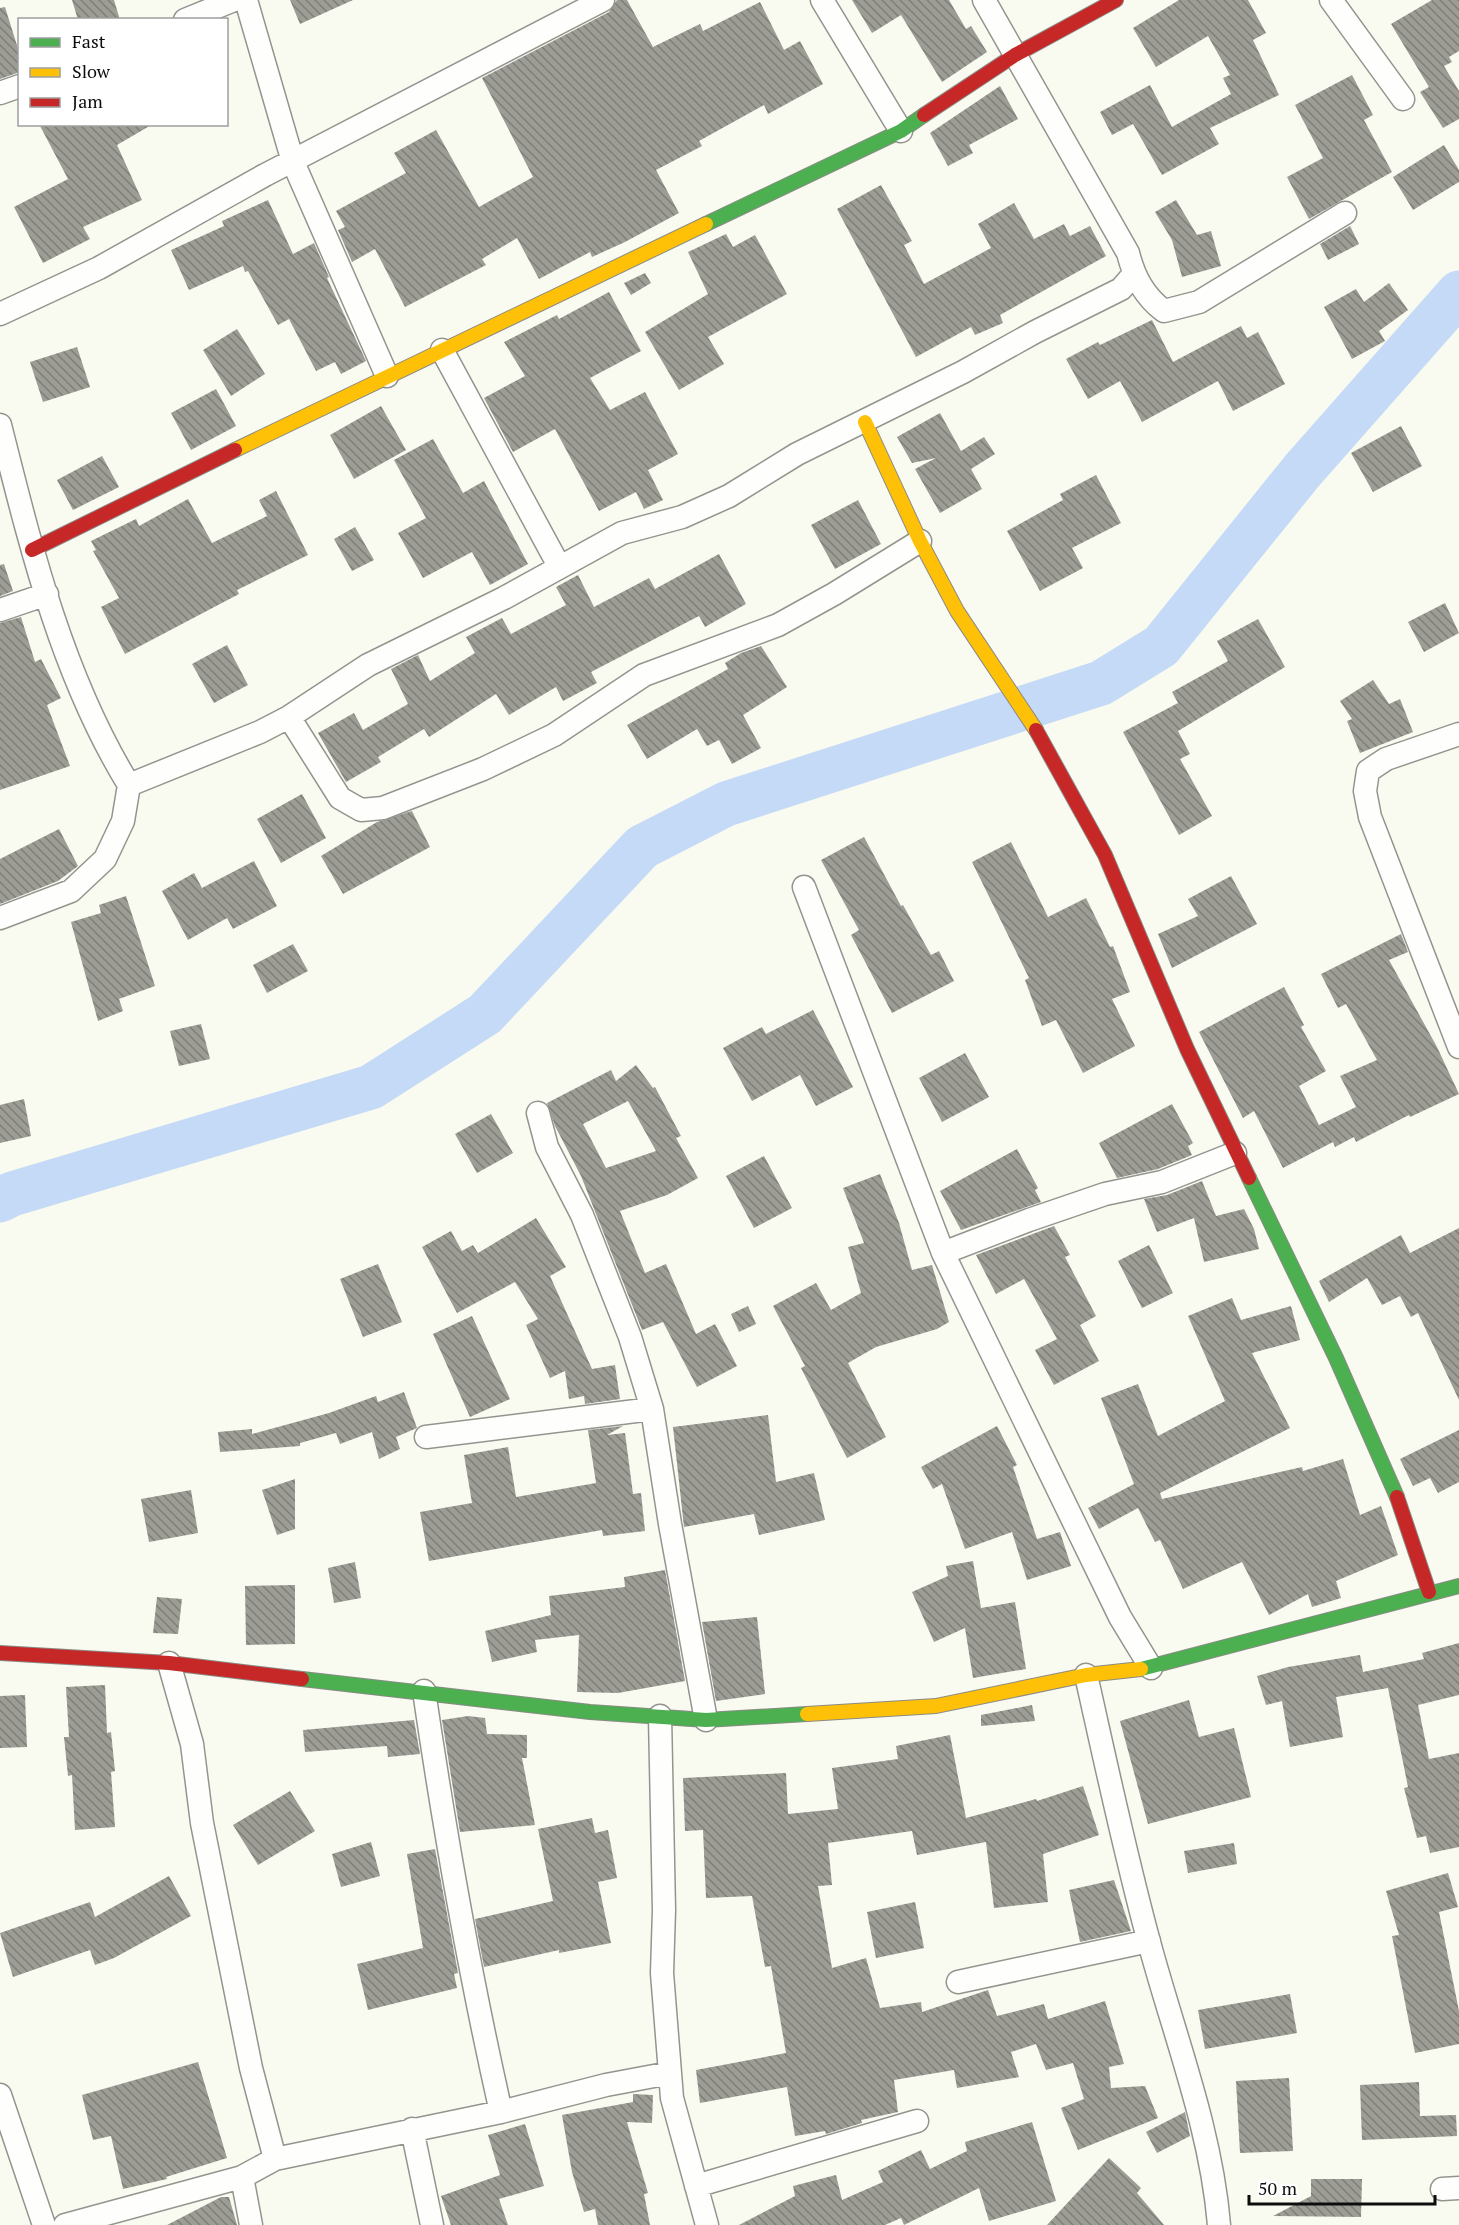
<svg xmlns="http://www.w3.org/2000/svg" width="1459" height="2225" font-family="'PT Serif',serif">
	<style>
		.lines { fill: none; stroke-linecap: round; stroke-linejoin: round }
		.river { stroke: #c5daf6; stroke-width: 45 }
		.building { fill: url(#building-back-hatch); fill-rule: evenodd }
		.street-casing { stroke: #94948f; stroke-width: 25 }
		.fast-casing { stroke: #8a8b86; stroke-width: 16 }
		.slow-casing { stroke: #8a8b86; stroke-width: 16 }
		.jam-casing { stroke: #8a8b86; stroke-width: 16 }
		.street { stroke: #fefefd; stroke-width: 22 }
		.fast { stroke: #4caf50; stroke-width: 14 }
		.slow { stroke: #ffc107; stroke-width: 14 }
		.jam { stroke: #c62828; stroke-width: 14 }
	</style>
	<defs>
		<pattern id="building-back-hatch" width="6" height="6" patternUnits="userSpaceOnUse" patternTransform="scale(1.5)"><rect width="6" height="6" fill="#9d9d96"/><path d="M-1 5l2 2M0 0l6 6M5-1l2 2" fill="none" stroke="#7e7e79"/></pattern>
	</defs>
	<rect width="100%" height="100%" fill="#fafbf0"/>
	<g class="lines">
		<path class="river" d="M0 1200 12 1194 371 1087 485 1014 642 847 726 804 1101 683 1161 646 1302 471 1459 293"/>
	</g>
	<path class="building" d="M72 0H114L120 20H78Z
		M290 0H353L300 24Z
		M617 0H627L653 47 700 24 703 31 760 2 784 50 800 41 823 84 768 114 764 105 699 141 702 146 656 170 679 213 625 242 592 257 590 252 539 279 517 238 482 259 486 265 405 307 375 249 352 262 338 230 345 227 336 211 406 173 394 153 436 130 479 207 533 177 482 78 609 12Z
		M852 0H949L966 29 971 26 987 52 942 82 901 15 872 33Z
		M1179 0H1248L1266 33 1253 40 1279 95 1210 128 1219 144 1162 175 1133 124 1112 135 1100 112 1150 85 1172 127 1231 94 1223 78 1230 75 1208 36 1156 67 1133 28Z
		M1432 0H1459V51L1449 57 1452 62 1444 66 1459 91V119L1443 128 1420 92 1429 87 1391 24Z
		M5 7 20 55V72L0 79V8Z
		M1352 75 1373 115 1364 120 1392 172 1309 219 1287 177 1323 158 1295 105Z
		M1000 86 1018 119 969 145 973 153 948 166 930 133Z
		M39 124H153L117 145 142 200 83 227 90 239 43 263 14 207 68 179Z
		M1444 145 1459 170V182L1413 210 1393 177Z
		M881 185 912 241 904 245 924 284 991 248 978 224 1014 203 1034 239 1064 224 1070 236 1090 226 1106 256 1000 315 1003 323 975 335 971 327 916 357 837 209Z
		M268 200 293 254 314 243 329 277 327 278 366 361 341 374 335 362 316 371 289 319 278 325 248 271 245 272 243 266 189 290 171 250 224 226 222 221Z
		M1176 200 1197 235 1211 231 1221 266 1182 277 1172 240 1155 212Z
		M1350 226 1359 244 1328 260 1320 244Z
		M726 234 733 247 755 235 787 294 708 337 724 364 679 390 645 332 708 294 688 252Z
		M645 273 651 283 631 295 624 283Z
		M1389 283 1408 310 1379 331 1385 341 1352 359 1324 307 1356 289 1364 302Z
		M609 292 641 351 590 378 610 410 645 392 678 454 648 470 663 500 644 509 636 492 599 511 555 429 513 452 484 398 525 376 504 342 557 315 559 319Z
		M1152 320 1173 362 1241 326 1247 338 1258 332 1285 384 1233 411 1218 381 1142 422 1120 381 1088 399 1066 359 1098 342 1100 345Z
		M237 329 265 374 231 396 203 350Z
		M77 347 90 387 43 402 30 362Z
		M216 389 236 426 191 450 171 413Z
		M381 406 406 450 354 479 330 435Z
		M940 413 961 451 984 437 995 454 971 469 982 489 940 513 915 469 936 458 912 463 897 437Z
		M1401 426 1422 466 1373 492 1351 453Z
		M433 439 463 493 484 481 528 564 490 585 472 552 423 578 398 533 426 518 394 460Z
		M102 456 119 487 73 510 57 480Z
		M1096 475 1121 523 1072 548 1083 568 1040 591 1007 531 1063 500 1060 494Z
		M276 491 308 555 237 590 239 594 125 654 101 607 119 598 93 551 96 550 91 541 136 519 139 526 188 499 212 543 267 516 259 500Z
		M858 500 881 544 835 569 811 525Z
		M355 527 374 560 352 571 334 539Z
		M719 554 746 604 705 627 699 616 591 672 597 683 563 701 556 687 509 715 496 694 429 737 424 729 378 757 381 762 346 782 318 733 354 713 363 730 408 704 391 669 418 655 430 681 475 653 466 637 502 618 511 634 566 605 556 587 578 575 594 607 649 578 655 589Z
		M4 564 13 591 0 596V565Z
		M1445 603 1459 633 1424 652 1408 622Z
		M21 617 35 662 41 659 61 698 47 705 70 766 0 790V623Z
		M1258 619 1285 667 1178 731 1190 754 1180 759 1212 816 1179 835 1123 732 1178 703 1172 692 1228 661 1217 641Z
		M227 645 248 685 214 703 192 664Z
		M761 646 787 687 743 715 761 748 732 764 719 740 707 746 697 729 647 759 627 725 728 669 725 663 741 653Z
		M1373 680 1389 704 1400 699 1413 732 1360 753 1347 721 1352 719 1340 701Z
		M302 794 326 838 281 863 257 819Z
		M412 811 430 847 343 894 321 856 377 822Z
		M59 829 78 866 58 881 0 904V859Z
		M864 837 901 906 903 905 931 955 939 951 954 981 892 1013 851 935 859 930 821 860Z
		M1011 842 1048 917 1086 898 1110 947 1113 946 1130 992 1112 999 1135 1046 1083 1073 1056 1020 1042 1026 1025 980 1029 978 972 862Z
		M254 861 277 906 233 929 227 918 188 940 162 891 194 873 202 888Z
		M1231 876 1257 924 1172 968 1158 934 1198 916 1188 899Z
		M126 896 155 986 119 999 123 1011 98 1021 71 922 101 913 99 905Z
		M1401 934 1408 952 1389 960 1437 1047 1459 1094 1410 1117 1409 1115 1356 1142 1354 1137 1335 1147 1333 1142 1283 1168 1254 1111 1243 1118 1199 1032 1284 987 1304 1025 1301 1027 1326 1071 1299 1086 1319 1125 1356 1107 1340 1076 1377 1060 1346 1004 1338 1008 1321 974Z
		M293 944 308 971 267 993 253 965Z
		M813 1010 853 1087 816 1106 800 1075 752 1101 723 1048 762 1027 766 1034Z
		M201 1024 210 1059 179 1066 170 1031Z
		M965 1053 989 1097 942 1122 919 1078Z
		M636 1065 653 1088 655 1087 681 1136 676 1138 698 1178 667 1195 620 1211 645 1273 666 1264 696 1334 715 1324 737 1366 697 1387 663 1322 642 1330 581 1176 555 1126 547 1103 611 1070 616 1081ZM628 1101 656 1151 606 1168 583 1124Z
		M24 1099 31 1136 0 1143V1105Z
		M1172 1104 1193 1143 1188 1146 1192 1155 1158 1169 1117 1178 1099 1143Z
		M491 1114 513 1153 477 1173 455 1134Z
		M1017 1149 1038 1188 1035 1190 1041 1202 961 1230 940 1191Z
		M764 1156 792 1208 754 1228 726 1176Z
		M880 1174 899 1223 912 1270 932 1265 949 1322 937 1329 876 1347 848 1363 886 1437 847 1458 801 1368 805 1366 773 1306 816 1283 831 1310 861 1293 848 1247 864 1243 843 1188Z
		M1202 1181 1216 1216 1244 1209 1254 1229 1259 1249 1204 1262 1194 1218 1157 1232 1144 1199 1167 1195Z
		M536 1218 566 1267 550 1276 592 1369 615 1365 620 1399 585 1404 584 1396 569 1399 565 1371 550 1378 526 1325 538 1319 515 1282 457 1313 422 1247 451 1231 462 1251 473 1245 478 1253Z
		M1054 1226 1070 1255 1065 1257 1096 1316 1080 1325 1099 1361 1054 1385 1035 1350 1057 1339 1024 1279 996 1294 976 1255Z
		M1459 1228V1400L1418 1313 1411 1317 1400 1296 1382 1305 1367 1278 1329 1302 1319 1281 1401 1235 1410 1253Z
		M1149 1245 1173 1293 1142 1308 1118 1261Z
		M378 1264 402 1322 363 1337 340 1279Z
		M1232 1298 1241 1320 1291 1306 1300 1340 1252 1353 1290 1428 1160 1493 1162 1499 1302 1467 1303 1471 1343 1459 1360 1515 1381 1506 1398 1555 1336 1581 1341 1598 1312 1607 1308 1594 1269 1615 1242 1562 1183 1589 1160 1540 1155 1542 1138 1508 1099 1529 1088 1508 1134 1484 1101 1398 1138 1384 1158 1436 1225 1401 1188 1316Z
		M748 1306 756 1324 739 1332 731 1314Z
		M472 1316 510 1399 470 1417 433 1334Z
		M404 1392 417 1428 396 1437 400 1449 379 1459 372 1432 340 1444 336 1433 300 1443V1446L220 1452 218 1432 252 1429V1434L329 1413 376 1396 378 1402Z
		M768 1415 776 1482 814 1473 825 1520 759 1535 754 1514 684 1527 673 1427Z
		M623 1426 607 1435 625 1433 633 1494 641 1493 645 1531 603 1536 602 1530 429 1561 420 1512 472 1503 464 1455 508 1447 516 1497 596 1483 588 1430Z
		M997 1426 1017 1465 1013 1467 1037 1539 1060 1532 1071 1566 1027 1580 1012 1532 965 1549 942 1484 933 1489 921 1467Z
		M1459 1430V1482L1438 1493 1430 1478 1413 1486 1400 1459Z
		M295 1479V1529L277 1535 262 1490Z
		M191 1490 198 1533 149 1542 141 1499Z
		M973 1561 981 1608 1015 1602 1026 1669 973 1678 965 1628 934 1642 912 1592 948 1576 946 1566Z
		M355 1562 361 1598 334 1603 328 1568Z
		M665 1570 685 1681 618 1693 577 1692 579 1635 535 1640 537 1652 492 1662 485 1631 551 1615 549 1596 625 1587 624 1577Z
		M295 1585V1644L246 1645 245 1586Z
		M157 1597 182 1599 178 1634 153 1633Z
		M757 1617 765 1694 716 1701 702 1622Z
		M1459 1643V1695L1418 1705 1429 1759 1459 1753V1847L1430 1853 1426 1836 1417 1838 1404 1788 1408 1787 1388 1688 1336 1697 1343 1737 1290 1747 1282 1701 1266 1705 1257 1676 1288 1667 1360 1655 1363 1672 1424 1659 1422 1653Z
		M105 1685 107 1733 111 1732 115 1771 111 1772 115 1827 75 1830 72 1775 68 1776 64 1737H69L66 1687Z
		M25 1695 27 1747 0 1748V1696Z
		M1189 1700 1199 1737 1234 1728 1251 1797 1148 1824 1120 1721Z
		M1032 1705 1035 1721 981 1726V1715Z
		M468 1716 485 1718 487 1734 527 1735V1758H522L535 1825 460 1832 442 1720Z
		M414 1720 420 1754 388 1757 387 1746 305 1752 303 1730Z
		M950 1735 966 1818 1036 1799 1037 1801 1083 1786 1099 1835 1043 1854 1048 1902 994 1908 986 1842 917 1855 912 1831 828 1843 832 1885 818 1886 832 1968 866 1958 880 2008 921 2002 922 2012 988 1990 997 2016 1044 2004 1048 2019 1105 2001 1124 2064 1109 2067 1111 2088 1145 2086 1158 2118 1078 2150 1061 2108 1084 2099 1073 2063 1046 2070 1036 2044 1011 2052 1019 2077 957 2088 954 2070 894 2080 898 2112 861 2120 862 2123 826 2134 825 2131 795 2136 787 2087 700 2103 696 2070 786 2053 771 1966 765 1967 752 1896 706 1898 703 1830 685 1831 683 1778 786 1773 788 1814 838 1809 832 1768 898 1759 896 1746Z
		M290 1791 315 1831 258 1865 233 1825Z
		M592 1818 595 1833 608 1830 617 1878 598 1882 611 1943 559 1953V1950L484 1967 475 1919 553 1901 538 1829Z
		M371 1842 380 1876 341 1887 332 1854Z
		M1234 1843 1237 1864 1188 1873 1184 1851Z
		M435 1849 458 1973 454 1974 457 1988 368 2010 357 1964 423 1948 407 1854Z
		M1448 1873 1458 1907 1439 1912 1459 2011V2044L1415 2053 1392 1936 1399 1935 1386 1891Z
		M169 1876 191 1916 114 1958 95 1965 90 1950 13 1977 0 1933 90 1902 95 1917Z
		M1114 1880 1131 1931 1080 1942 1069 1890Z
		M915 1902 924 1948 876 1958 867 1912Z
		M1290 1994 1297 2033 1205 2049 1198 2010Z
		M198 2062 227 2158 166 2177 167 2179 123 2189 111 2136 93 2140 82 2095Z
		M1289 2078 1293 2151 1240 2153 1236 2081Z
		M1419 2082 1420 2116 1456 2115 1457 2136 1362 2140 1360 2085Z
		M633 2094 653 2095 652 2123 627 2122 648 2193 644 2194 650 2225H598L595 2209 584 2212 572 2172 562 2115 633 2102Z
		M1185 2112 1190 2136 1157 2153 1146 2132Z
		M1032 2122 1056 2201 989 2221 979 2188 904 2225 901 2218 885 2225H739L795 2196 793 2186 836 2175 842 2200 883 2182 878 2171 921 2150 930 2169 967 2151 965 2142Z
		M525 2124 544 2186 499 2199 508 2225H451L441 2196 500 2175 488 2135Z
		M1109 2158 1141 2188 1137 2193 1164 2225H1047Z
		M1311 2179H1362L1361 2217 1273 2216 1311 2196Z
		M221 2197H229L237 2225H167Z"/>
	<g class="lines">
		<defs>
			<path id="street" d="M246 0 293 162 387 376
				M822 0 901 131
				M984 0 1128 253C1134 277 1144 296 1164 311L1199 302 1345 213
				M1331 0 1403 99
				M185 20 234 0
				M0 93 20 86
				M0 314 99 268 265 175 603 0
				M442 350 559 566
				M0 425C31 548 62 676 129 785L123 821 105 859 71 891 0 918
				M0 610 47 594
				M289 717 340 798 361 810 383 808 483 769 554 735 644 675 778 625 834 594 920 541
				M1459 734 1386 759 1368 771 1365 791 1370 817 1459 1047
				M129 785 260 732 289 717 368 665 504 598 622 533 682 517 729 496 797 454 963 372 1035 332 1121 289 1133 275
				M804 887 943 1253 1120 1617 1151 1668
				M538 1113 547 1147 582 1215 630 1337 652 1409 670 1524 706 1720
				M943 1253 1029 1220 1105 1194 1162 1182 1235 1153
				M426 1437 652 1409
				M169 1663 192 1744 202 1823 251 2068 275 2159
				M1086 1675C1106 1764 1125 1854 1149 1942 1174 2035 1211 2128 1219 2225
				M424 1691C445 1834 469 1971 501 2112
				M660 1716 664 1910 662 1973 672 2098 707 2225
				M958 1982 1149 1941
				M0 2095 44 2225
				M412 2129 432 2225
				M242 2177 251 2225
				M696 2186 917 2121
				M1442 2189 1459 2188
				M65 2225 242 2177 275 2159 501 2112 606 2085 670 2073"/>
			<path id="fast" d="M706 224 901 131 924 115
				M1249 1178 1336 1358 1397 1497
				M1141 1669 1459 1586
				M302 1679 590 1712 706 1720 807 1714"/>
			<path id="slow" d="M865 422 920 541 957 611 1036 730
				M235 450 706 224
				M807 1714 936 1706 1086 1675 1141 1669"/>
			<path id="jam" d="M924 115 1015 55 1116 0
				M32 550 235 450
				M1036 730 1105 855 1187 1049 1249 1178
				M1397 1497 1429 1592
				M0 1653 169 1663 302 1679"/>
		</defs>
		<use href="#street" class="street-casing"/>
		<use href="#fast" class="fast-casing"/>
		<use href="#slow" class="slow-casing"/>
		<use href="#jam" class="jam-casing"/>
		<use href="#street" class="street"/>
		<use href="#fast" class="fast"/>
		<use href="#slow" class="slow"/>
		<use href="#jam" class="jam"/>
	</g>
	<rect x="18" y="18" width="210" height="108" fill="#ffffff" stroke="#9e9e9e" stroke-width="1.5"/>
	<rect x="30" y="38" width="30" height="9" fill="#4caf50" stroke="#9e9e9e" stroke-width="1.5"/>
	<text x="72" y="48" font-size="18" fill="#0d0d0d">Fast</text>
	<rect x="30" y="68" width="30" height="9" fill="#ffc107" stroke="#9e9e9e" stroke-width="1.5"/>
	<text x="72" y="78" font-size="18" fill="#0d0d0d">Slow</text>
	<rect x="30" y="98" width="30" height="9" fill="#c62828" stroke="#9e9e9e" stroke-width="1.5"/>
	<text x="72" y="108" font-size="18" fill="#0d0d0d">Jam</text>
	<path d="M1249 2195v9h186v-9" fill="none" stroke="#0d0d0d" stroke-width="3"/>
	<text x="1258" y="2195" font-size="18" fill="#0d0d0d" stroke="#ffffff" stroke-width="4.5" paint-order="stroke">50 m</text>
</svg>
